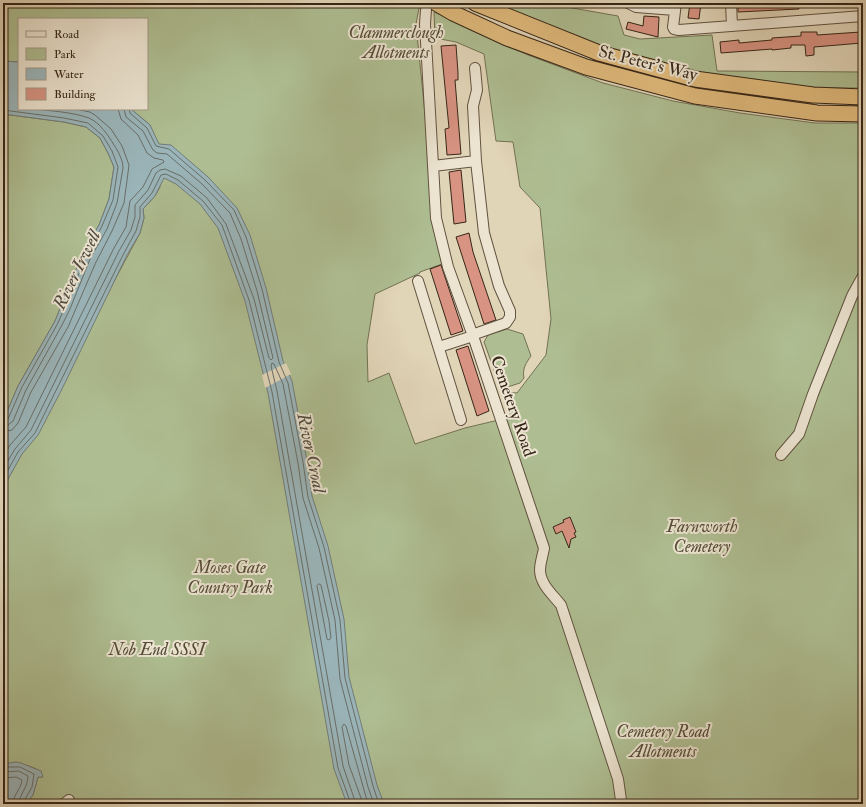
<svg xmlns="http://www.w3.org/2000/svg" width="866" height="807" font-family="'IM FELL Double Pica',serif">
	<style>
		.green { fill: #aebe92; stroke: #727254 }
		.water { fill: #9ab5ba; stroke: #727c79 }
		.pier { fill: #e1d5b8 }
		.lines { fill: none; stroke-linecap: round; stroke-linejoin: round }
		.shore { stroke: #686e68; stroke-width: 1 }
		.building { fill: #d89382; stroke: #362617 }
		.minor-casing { stroke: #61523f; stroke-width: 12 }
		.highway-casing { stroke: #362617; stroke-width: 17 }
		.minor { stroke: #ece4d1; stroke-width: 10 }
		.highway { stroke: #e0ba7c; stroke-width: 15 }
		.labels { text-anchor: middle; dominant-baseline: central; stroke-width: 4; stroke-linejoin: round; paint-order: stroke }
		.park-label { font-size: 17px; font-style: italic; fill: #544c36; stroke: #ece4d1 }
		.street-label { font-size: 17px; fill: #362617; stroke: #ece4d1 }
		.water-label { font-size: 18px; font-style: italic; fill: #4f4a40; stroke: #ece4d1 }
	</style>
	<rect width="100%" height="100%" fill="#e1d5b8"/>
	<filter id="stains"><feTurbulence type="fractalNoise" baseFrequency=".005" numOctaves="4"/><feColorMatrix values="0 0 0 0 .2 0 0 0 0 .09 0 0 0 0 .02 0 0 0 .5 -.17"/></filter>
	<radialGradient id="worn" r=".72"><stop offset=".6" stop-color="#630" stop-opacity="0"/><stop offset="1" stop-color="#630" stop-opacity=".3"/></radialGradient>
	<path class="green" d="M3 3H420L416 24 430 164 432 214 442 264 420 272V273L375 294 367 345 368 382 389 373 415 444 465 428 511 417 503 392 517 393 546 355 551 319 540 208 520 187 513 142 496 141 484 54 456 42 435 38 434 12 528 55 603 83 673 101 740 113 815 123H863V804H26L33 795 38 777H42C41 775 40 773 39 771 33 765 11 762 3 764V488L140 233 144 218 143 209 155 196 160 187 150 125 131 109H147V19H19V62L3 61Z
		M490 3H544L618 16 624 35 640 39 712 35 717 71 863 72V88H818L718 78 618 54Z
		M3 114 64 122 86 127 100 138 108 153 114 167 109 199 99 225 82 255 55 321 18 386 3 421Z
		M507 329 523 334 531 356C526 363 522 369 524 378L520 383 501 389 484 342 488 335Z"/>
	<path class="water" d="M3 61 19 62V109H131L150 125 159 144 171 145 208 177 237 208 250 235 266 288 283 361 292 381 307 461 312 496 328 546 344 619 349 677 377 785 384 804H347L334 769 268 393 245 301 218 228 200 204 176 184 164 178 155 196 143 209 144 218 140 233 127 255 61 391 38 435 22 454 3 488V421L18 386 55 321 82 255 99 225 109 199 114 167 108 153 100 138 86 127 64 122 3 114Z
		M16 762 21 763 41 771 43 777H38L33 795 26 804H4L3 764Z"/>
	<path class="pier" d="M286 363 291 374 265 388 262 375Z"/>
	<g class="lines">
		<path class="shore" d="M129 109 130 113 147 128 156 146 169 149 205 180 234 210 246 237 262 289 279 362 288 383 303 462 308 497 324 547 340 620 345 678 373 786 379 804
			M3 110 64 118 88 123 103 136 112 151 118 167 113 200 102 226 86 257 58 323 22 387 8 419 3 421
			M3 426 8 425 13 421 26 390 62 325 70 309 90 259 107 229 117 203 123 168C123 160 118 151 114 145 108 135 100 123 89 118 72 112 51 111 34 109
			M3 432 12 430 18 423 31 392 68 327 96 262 112 231 124 203 129 165 122 146 111 129 95 115 90 112 75 109
			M3 457 10 445 26 427 114 248 126 227 130 201 143 187 152 169 164 162 163 160 154 158 147 153 138 135 121 119 118 109
			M3 469 15 449 31 430 119 251 131 230 135 217V205L148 190 156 173 160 170 165 169 181 176 207 198 226 224 254 299 269 358 271 360 273 358 257 291 241 239 230 213 202 184 167 154 157 153 153 150 143 131 126 117 124 109
			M3 479 18 452 35 433 124 253 136 231 140 217V207L152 193 161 175 166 174 178 180 203 201 222 225 249 300 272 392 338 768 351 804
			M319 584 321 585 329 621 331 638 329 640 327 639 317 586Z
			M3 767H20L34 774 32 787 24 801V804
			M3 772 19 771 28 776C28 788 19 794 19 804
			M3 778 16 777 22 780C21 789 13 795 13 804
			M356 804 343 766 277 391 271 366 272 363 274 364 283 384 298 463 303 498 319 548 335 620 340 679 368 787 374 804
			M362 804 361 798 349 765 342 727 344 724 346 726 368 804"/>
	</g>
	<path class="building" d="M690 3H701L699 19 688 18Z
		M738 3H799V9L738 12Z
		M644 16 659 17 658 37 626 29 628 22 643 26Z
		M801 32H817V35L861 32 862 43 814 47V55L806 56 805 45H791V48L772 50V49L721 53 720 42 739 40V43L772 40V38L801 36Z
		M456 45 458 73V80H455L461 154 447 155 445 129 449 128 441 46Z
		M461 170 466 222 454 224 449 172Z
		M469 233 473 252 496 320 484 324 456 237Z
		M441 265 463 331 451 335 430 269Z
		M468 346 489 411 477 416 456 350Z
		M570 517 576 532 574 533 576 537 571 539 569 548 562 531 556 534 553 527 564 522 563 520Z"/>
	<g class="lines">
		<defs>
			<path id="minor" d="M628 3 636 7 675 10
				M676 3 673 27 674 29 679 30 863 16
				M731 3 732 26
				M426 10 425 24 436 218 448 267 473 336 544 548C543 555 540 563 540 570 540 584 553 595 561 605L618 779 621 800
				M433 166 476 161
				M418 281 461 420
				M472 335 506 323 510 317V311L499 286 484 233 476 161 473 106 477 90 475 68
				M439 347 473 336
				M781 455 799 434 813 394 852 296 863 276
				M64 804 69 800"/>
			<path id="highway" d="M436 3 453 13 507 38 586 67 695 96 817 113 863 114
				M475 3 599 53 695 79 813 95 863 97"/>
		</defs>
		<use href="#minor" class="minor-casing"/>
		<use href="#highway" class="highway-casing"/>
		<use href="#minor" class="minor"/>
		<use href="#highway" class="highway"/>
	</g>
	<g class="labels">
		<g class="park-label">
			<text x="396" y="32">Clammerclough<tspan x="396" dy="20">Allotments</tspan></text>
			<text x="702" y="526">Farnworth<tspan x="702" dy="20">Cemetery</tspan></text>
			<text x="230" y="567">Moses Gate<tspan x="230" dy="20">Country Park</tspan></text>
			<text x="157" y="649">Nob End SSSI</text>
			<text x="663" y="731">Cemetery Road<tspan x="663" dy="20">Allotments</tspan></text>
		</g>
		<g class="street-label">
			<text transform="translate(648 63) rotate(14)">St. Peter's Way</text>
			<text transform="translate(513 406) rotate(71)">Cemetery Road</text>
		</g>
		<g class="water-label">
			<text transform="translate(77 270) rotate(-64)">River Irwell</text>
			<text transform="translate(311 453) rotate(78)">River Croal</text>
		</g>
	</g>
	<rect width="866" height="807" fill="none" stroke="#e1d5b8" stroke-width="16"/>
	<rect x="4" y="4" width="858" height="799" fill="none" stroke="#362617" stroke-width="2"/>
	<rect x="8" y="8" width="850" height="791" fill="none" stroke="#362617"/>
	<rect x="18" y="18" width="130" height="92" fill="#ece4d1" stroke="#a39887"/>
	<rect x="26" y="31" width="20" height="6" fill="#ece4d1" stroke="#a39887"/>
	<text x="54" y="38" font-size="12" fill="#362617">Road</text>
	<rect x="26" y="48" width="20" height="12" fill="#aebe92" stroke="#a39887"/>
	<text x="54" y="58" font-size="12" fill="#362617">Park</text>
	<rect x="26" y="68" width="20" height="12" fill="#9ab5ba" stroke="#a39887"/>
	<text x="54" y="78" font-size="12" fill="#362617">Water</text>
	<rect x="26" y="88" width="20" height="12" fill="#d89382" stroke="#a39887"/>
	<text x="54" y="98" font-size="12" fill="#362617">Building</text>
	<rect width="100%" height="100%" filter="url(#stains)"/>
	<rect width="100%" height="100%" fill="url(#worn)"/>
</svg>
